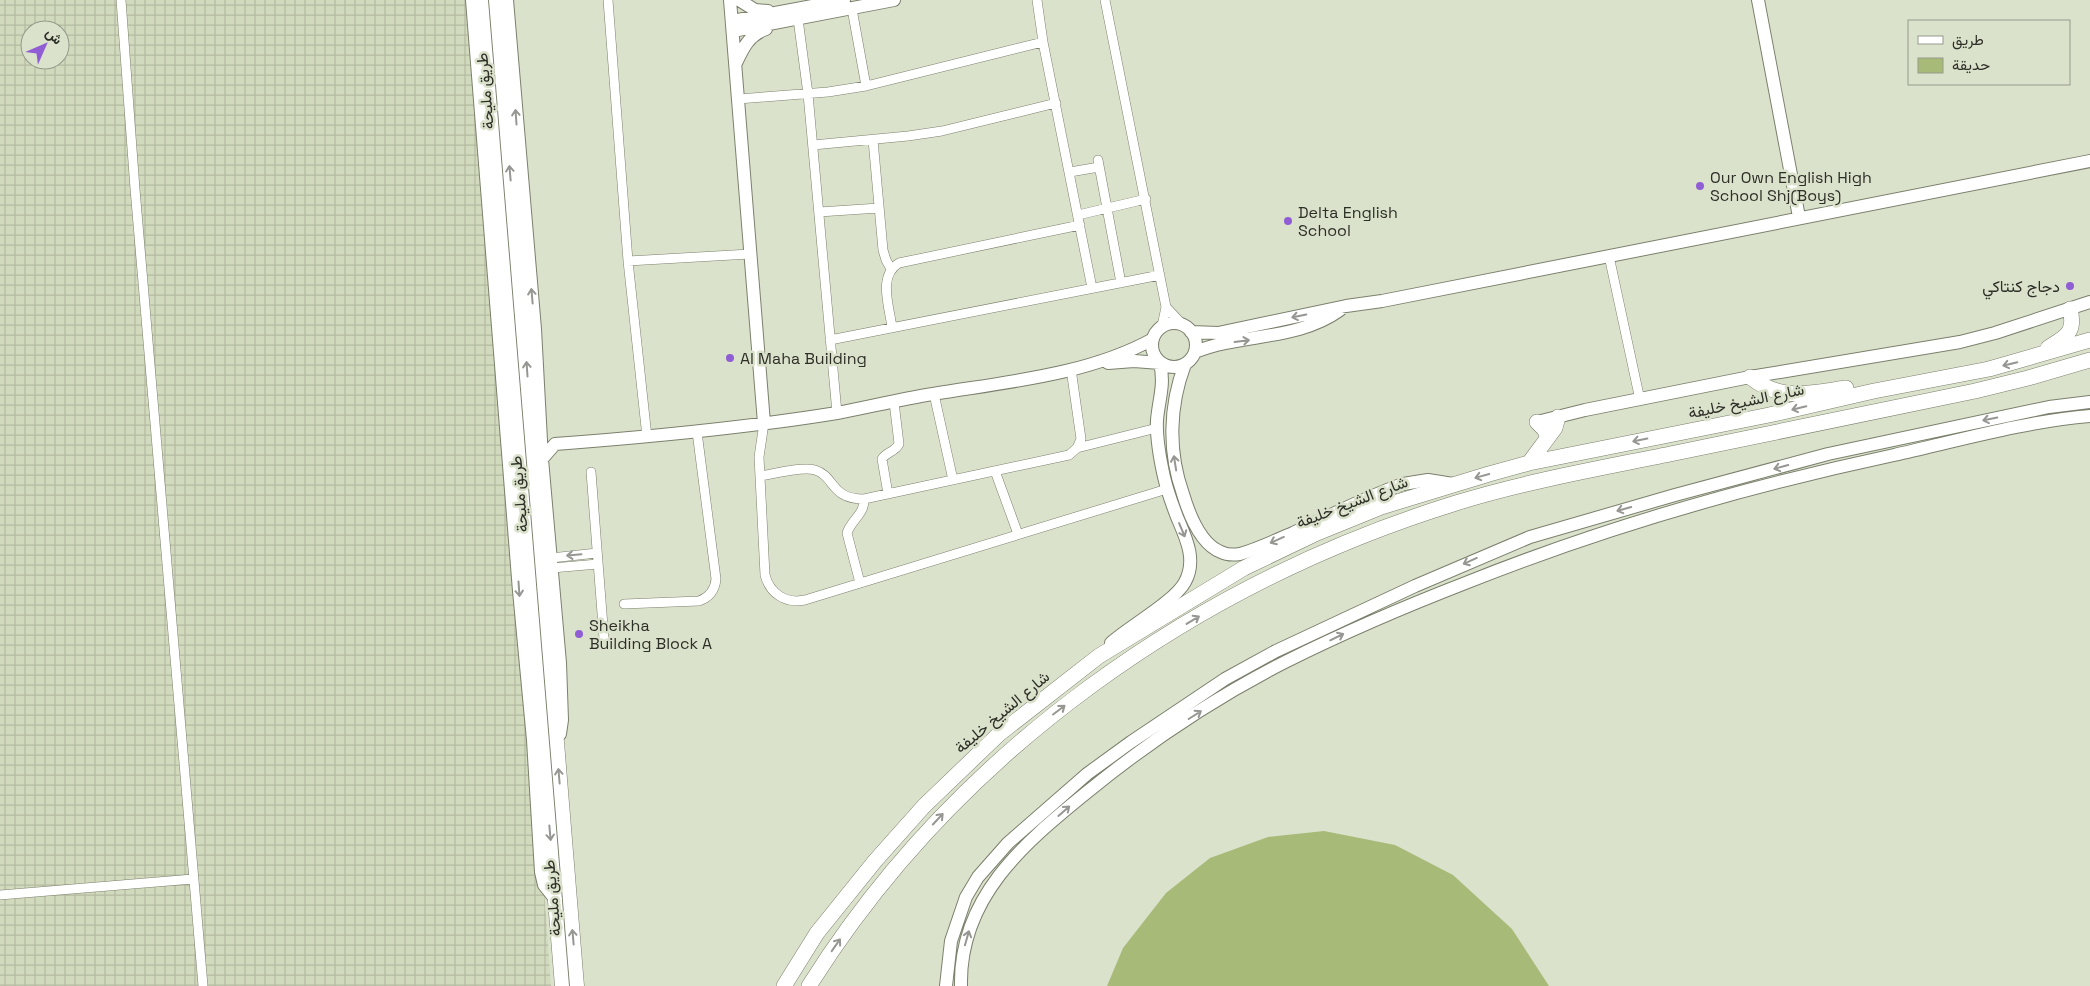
<svg xmlns="http://www.w3.org/2000/svg" width="2090" height="986" font-family="'Space Grotesk',Vazirmatn,sans-serif">
	<style>
		.industrial { fill: url(#industrial-grid); fill-rule: evenodd }
		.green { fill: #a8ba78 }
		.lines { fill: none; stroke-linecap: round; stroke-linejoin: round }
		.street-casing { stroke: #7a806c; stroke-width: 10 }
		.secondary-casing { stroke: #7a806c; stroke-width: 14 }
		.primary-casing { stroke: #7a806c; stroke-width: 15 }
		.highway-casing { stroke: #7a806c; stroke-width: 16 }
		.street { stroke: #fff; stroke-width: 9 }
		.secondary { stroke: #fff; stroke-width: 12 }
		.primary { stroke: #fff; stroke-width: 14 }
		.highway { stroke: #fff; stroke-width: 15 }
		.oneway { stroke: #969793 }
		.poi-dot { fill: #905dd5; stroke: #dbe2cc; stroke-width: 2 }
		.labels { text-anchor: middle; dominant-baseline: central; stroke-width: 5; stroke-linejoin: round; paint-order: stroke }
		.street-label { font-size: 16px; fill: #2d2f27; stroke: #dbe2cc }
		.poi-label { font-size: 16px; fill: #2d2f27; stroke: #dbe2cc; text-anchor: start }
	</style>
	<defs>
		<pattern id="industrial-grid" width="8" height="8" patternUnits="userSpaceOnUse" patternTransform="scale(1.25)"><rect width="8" height="8" fill="#d1dabc"/><path d="M0 4h8M4 0v8" fill="none" stroke="#b4bba2"/></pattern>
	</defs>
	<rect width="100%" height="100%" fill="#dbe2cc"/>
	<path class="industrial" d="M0 0H474L509 389 551 986H0ZM30 30H60V60H30Z"/>
	<path class="green" d="M1324 831 1395 845 1453 875 1512 929 1549 986H1107L1123 948 1166 893 1210 858 1268 837Z"/>
	<g class="lines">
		<defs>
			<path id="street" d="M121 0 135 189 203 986
				M608 0 628 261 647 437
				M1037 0 1043 42 1092 288
				M1105 0 1166 307 1162 326
				M852 9 866 86
				M798 19 808 94 837 413
				M738 99 828 92 866 86 1043 42
				M873 140 883 250 886 260 891 269
				M813 145 908 136 942 131 1056 103
				M1098 160 1121 283
				M1070 172 1099 167
				M819 212 879 208
				M1078 215 1146 199
				M1609 256 1640 400
				M628 261 750 254
				M1166 307 1183 325
				M892 328C890 308 877 276 899 263L1080 225
				M830 340 1160 275
				M934 394 953 480
				M764 423 759 457 765 575C770 594 786 604 805 600L1167 489
				M1077 448 1157 428
				M995 471 1018 534
				M591 472 604 639
				M760 476C773 474 802 466 815 470 835 476 830 499 864 499L1069 455 1077 448 1081 439 1071 369
				M888 494 882 459C886 452 895 452 899 444L894 402
				M551 558 597 553
				M552 568 598 564
				M860 583 847 533C851 520 865 514 864 499
				M624 604 699 601C710 597 715 590 716 579L697 432
				M0 895 193 879"/>
			<path id="secondary" d="M472 0 519 591 533 740 541 872 544 885 556 900
				M507 0 535 329 542 459 560 663 562 720 560 734
				M730 0 764 423
				M739 0 755 10 768 11
				M1758 0 1799 217
				M732 21 844 0
				M733 31 894 0
				M736 63C743 48 749 35 766 29
				M1152 345a22 22 0 1 1 44 0a22 22 0 1 1-44 0Z
				M1191 332 1218 333 1346 306 1382 301 2090 161
				M1195 352C1242 333 1297 341 1340 310
				M1108 363 1134 361 1160 363C1165 385 1159 398 1157 420 1156 438 1160 459 1164 477 1167 490 1172 504 1177 517 1186 538 1197 560 1185 582 1174 602 1130 626 1111 643
				M1185 364C1169 406 1168 452 1183 494 1189 514 1200 544 1221 552 1227 555 1234 555 1240 554 1258 549 1276 540 1293 533 1329 516 1366 497 1403 484L1428 480 1453 484
				M1537 422 1585 410 1750 377 1960 342 1995 333 2090 302
				M542 459 555 444C649 437 744 428 837 413 869 407 901 399 933 394 1005 382 1088 375 1153 339
				M946 986 951 941 966 897 978 877 1008 843 1087 774 1131 742 1225 679 1276 651 1415 586 1530 537 1675 495 1828 454 2049 407 2090 402
				M961 986C959 898 1023 844 1086 793 1146 744 1216 697 1285 662 1345 632 1406 606 1468 582 1606 527 1749 486 1894 455 1957 441 2027 421 2090 416"/>
			<path id="primary" d="M481 0 562 986
				M496 0 577 986"/>
			<path id="highway" d="M2048 348C2066 336 2076 333 2070 309
				M1750 377C1782 402 1810 393 1846 388
				M1537 422 1544 429 1548 437
				M1529 463 1555 428 1558 417
				M784 986 817 933 875 861 924 806 999 734 1099 656 1244 568 1317 533 1381 507 1489 474 1529 463 1769 415 1874 391 1989 369 2090 340
				M809 986C956 752 1194 584 1456 503 1527 481 1602 468 1675 453 1775 433 1875 412 1975 391L2028 378 2090 360"/>
		</defs>
		<use href="#street" class="street-casing"/>
		<use href="#secondary" class="secondary-casing"/>
		<use href="#primary" class="primary-casing"/>
		<use href="#highway" class="highway-casing"/>
		<use href="#street" class="street"/>
		<use href="#secondary" class="secondary"/>
		<use href="#primary" class="primary"/>
		<use href="#highway" class="highway"/>
	</g>
	<defs><path id="oneway-shaft" d="M-6 0H5M1.5-3L5.5 0L1.5 3" fill="none" stroke-width="1.6" stroke-linecap="round" stroke-linejoin="round" transform="scale(1.25)"/></defs>
	<g class="oneway">
		<use href="#oneway-shaft" transform="translate(516 117) rotate(-94)"/>
		<use href="#oneway-shaft" transform="translate(510 173) rotate(-95)"/>
		<use href="#oneway-shaft" transform="translate(532 296) rotate(-95)"/>
		<use href="#oneway-shaft" transform="translate(1299 316) rotate(168)"/>
		<use href="#oneway-shaft" transform="translate(1242 341) rotate(-7)"/>
		<use href="#oneway-shaft" transform="translate(2010 364) rotate(166)"/>
		<use href="#oneway-shaft" transform="translate(527 369) rotate(-94)"/>
		<use href="#oneway-shaft" transform="translate(1799 408) rotate(167)"/>
		<use href="#oneway-shaft" transform="translate(1990 419) rotate(168)"/>
		<use href="#oneway-shaft" transform="translate(1640 440) rotate(169)"/>
		<use href="#oneway-shaft" transform="translate(1175 463) rotate(-99)"/>
		<use href="#oneway-shaft" transform="translate(1781 467) rotate(165)"/>
		<use href="#oneway-shaft" transform="translate(1482 476) rotate(165)"/>
		<use href="#oneway-shaft" transform="translate(1624 509) rotate(164)"/>
		<use href="#oneway-shaft" transform="translate(1182 530) rotate(67)"/>
		<use href="#oneway-shaft" transform="translate(1277 540) rotate(156)"/>
		<use href="#oneway-shaft" transform="translate(574 555) rotate(175)"/>
		<use href="#oneway-shaft" transform="translate(1470 561) rotate(156)"/>
		<use href="#oneway-shaft" transform="translate(519 589) rotate(86)"/>
		<use href="#oneway-shaft" transform="translate(1193 620) rotate(-31)"/>
		<use href="#oneway-shaft" transform="translate(1337 637) rotate(-26)"/>
		<use href="#oneway-shaft" transform="translate(1059 710) rotate(-37)"/>
		<use href="#oneway-shaft" transform="translate(1195 715) rotate(-32)"/>
		<use href="#oneway-shaft" transform="translate(559 776) rotate(-95)"/>
		<use href="#oneway-shaft" transform="translate(1064 811) rotate(-41)"/>
		<use href="#oneway-shaft" transform="translate(938 819) rotate(-47)"/>
		<use href="#oneway-shaft" transform="translate(550 833) rotate(85)"/>
		<use href="#oneway-shaft" transform="translate(573 937) rotate(-95)"/>
		<use href="#oneway-shaft" transform="translate(967 938) rotate(-74)"/>
		<use href="#oneway-shaft" transform="translate(836 945) rotate(-55)"/>
	</g>
	<g class="poi-dot">
		<circle cx="1700" cy="186" r="5"/>
		<circle cx="1288" cy="221" r="5"/>
		<circle cx="2070" cy="286" r="5"/>
		<circle cx="730" cy="358" r="5"/>
		<circle cx="579" cy="634" r="5"/>
	</g>
	<g class="labels">
		<g class="street-label">
			<text transform="translate(485 91) rotate(-95)">طريق مليحة</text>
			<text transform="translate(1746 401) rotate(-12)">شارع الشيخ خليفة</text>
			<text transform="translate(519 494) rotate(-95)">طريق مليحة</text>
			<text transform="translate(1352 502) rotate(-21)">شارع الشيخ خليفة</text>
			<text transform="translate(1002 712) rotate(-40)">شارع الشيخ خليفة</text>
			<text transform="translate(552 898) rotate(-95)">طريق مليحة</text>
		</g>
		<g class="poi-label">
			<text x="1710" y="177">Our Own English High<tspan x="1710" dy="18">School Shj(Boys)</tspan></text>
			<text x="1298" y="212">Delta English<tspan x="1298" dy="18">School</tspan></text>
			<text x="2060" y="286" text-anchor="end">دجاج كنتاكي</text>
			<text x="740" y="358">Al Maha Building</text>
			<text x="589" y="625">Sheikha<tspan x="589" dy="18">Building Block A</tspan></text>
		</g>
	</g>
	<rect x="1908" y="20" width="162" height="65" fill="#dbe2cc" stroke="#959a8a"/>
	<rect x="1918" y="36" width="25" height="8" fill="#ffffff" stroke="#959a8a"/>
	<text x="1952" y="45" font-size="15" fill="#2d2f27">طريق</text>
	<rect x="1918" y="58" width="25" height="15" fill="#a8ba78" stroke="#959a8a"/>
	<text x="1952" y="70" font-size="15" fill="#2d2f27">حديقة</text>
	<g transform="translate(45 45) rotate(45)"><circle r="24" fill="#dbe2cc" stroke="#959a8a"/>
	<path d="M0-4L9 19L0 12L-9 19Z" fill="#905dd5"/>
	<text y="-8" font-size="14" font-weight="bold" text-anchor="middle" fill="#2d2f27">ش</text>
	</g>
</svg>
